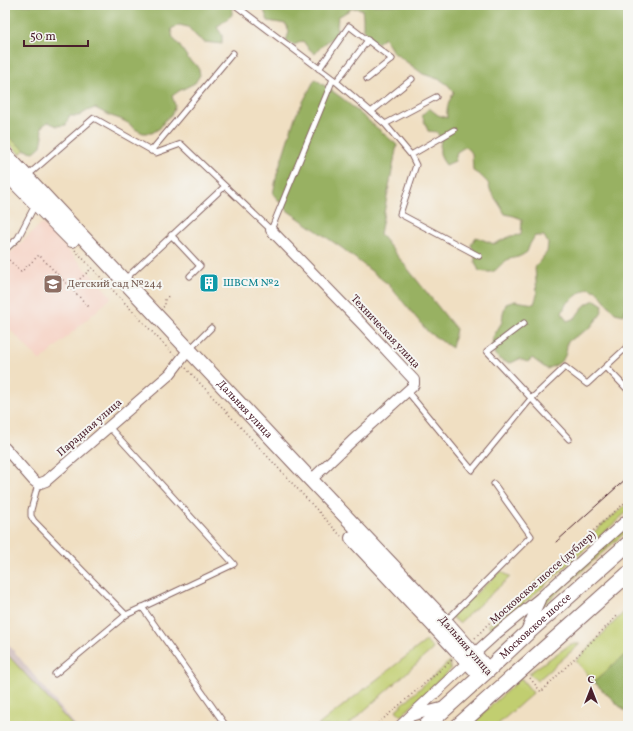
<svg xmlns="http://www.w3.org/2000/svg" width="633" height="731" font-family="Vollkorn,serif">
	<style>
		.built { fill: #f6d2c4 }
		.industrial { fill: #d1bfbe }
		.green { fill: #c1ce70; stroke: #86764e }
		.forest { fill: #98b162; stroke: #716846 }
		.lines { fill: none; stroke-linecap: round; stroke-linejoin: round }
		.lane-casing { stroke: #846260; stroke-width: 7 }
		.street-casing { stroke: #846260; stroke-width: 12 }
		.secondary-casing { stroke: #846260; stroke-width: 16 }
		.primary-casing { stroke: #846260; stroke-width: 17 }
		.path { stroke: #846260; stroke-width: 1.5; stroke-dasharray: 1 3; stroke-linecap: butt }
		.lane { stroke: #fff; stroke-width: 5 }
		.street { stroke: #fff; stroke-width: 10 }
		.secondary { stroke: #fff; stroke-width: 14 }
		.primary { stroke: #fff; stroke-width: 15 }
		.tram { stroke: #4a1f2b; stroke-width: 1 }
		.labels { text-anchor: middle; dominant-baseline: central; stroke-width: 4; stroke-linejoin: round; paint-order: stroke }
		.culture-label { font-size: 11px; fill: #0d838f; stroke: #f6f6f2; text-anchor: start }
		.education-label { font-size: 11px; fill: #785e54; stroke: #f6f6f2; text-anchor: start }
		.street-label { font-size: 11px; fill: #4a1f2b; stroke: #f6f6f2 }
	</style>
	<rect width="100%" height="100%" fill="#f6f6f2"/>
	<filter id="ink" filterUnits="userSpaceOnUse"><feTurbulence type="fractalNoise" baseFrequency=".025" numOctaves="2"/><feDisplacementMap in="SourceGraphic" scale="8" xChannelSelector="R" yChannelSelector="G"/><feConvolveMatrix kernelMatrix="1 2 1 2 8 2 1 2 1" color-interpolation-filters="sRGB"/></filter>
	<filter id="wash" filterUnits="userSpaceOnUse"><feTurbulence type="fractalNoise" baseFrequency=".012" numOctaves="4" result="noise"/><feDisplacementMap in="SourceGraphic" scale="16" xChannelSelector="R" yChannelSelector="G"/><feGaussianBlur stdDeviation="0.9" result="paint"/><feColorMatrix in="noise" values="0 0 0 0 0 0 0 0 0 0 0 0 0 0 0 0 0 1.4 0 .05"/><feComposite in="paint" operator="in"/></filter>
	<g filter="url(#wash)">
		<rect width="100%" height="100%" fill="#f0dfc2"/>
		<path class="built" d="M42 223 112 297 40 361 5 324V258Z"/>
		<path class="industrial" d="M5 640 60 707 76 726H5Z"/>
		<path class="green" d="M5 103 36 140 20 154 5 139Z
			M628 503V511L499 626 493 631 488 625 562 559Z
			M628 524V530L540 608 544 599Z
			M501 571 510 577 459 623 451 616Z
			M628 608V714L594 682 576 661Z
			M426 641 433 649 347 726H317Z
			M571 644H580L537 681 529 673Z
			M5 652 73 726H5Z
			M450 661V670L445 675 401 716 396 710 429 680Z
			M521 678 533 693 496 726H469Z"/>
		<path class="forest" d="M5 5H231L232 6V15L217 27 222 35V44L204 42 197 37 188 27 179 25 171 29 173 38 179 45 190 61 198 66 200 75 195 83 179 91 172 96 175 105 172 114 165 120 160 128 152 133H143L135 129 128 123 120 119 111 116 95 108 87 111 79 116H69L66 125 57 126 48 122 41 127 43 136 41 146 34 152 25 150 11 139 5 133Z
			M262 5H628V287H627C625 296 626 305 624 315L615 313 609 306 598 292 589 288 581 292 566 304 562 313 567 321 575 318C582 308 584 304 595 300L603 305 601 314 590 328 567 342C567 359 562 363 547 369L532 358 528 362 519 359 511 363 502 361 495 355 492 346 493 337 502 322 503 313 506 304 515 301 534 304 537 295 535 267 547 252 548 243 544 236H535L530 244 527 252C524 254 521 256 518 257 515 258 512 258 509 259 494 267 500 275 479 271L475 262V253L471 245 476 237 494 244 511 236 521 235 522 219 514 216 505 214 501 207 491 192 488 183 481 176 473 171 472 153 465 147 457 152 455 161 446 165C439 156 439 152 441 140L437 132 428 131 422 115 429 108 438 115 447 118C446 107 449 101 454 92L448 85 441 80 423 74 393 52 384 37 378 43 369 40 363 27V18L362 9 353 8 338 17 336 36C327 41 321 46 315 54L308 48 303 41 294 45 286 41 289 32 286 24 268 21Z
			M315 79 342 98 397 145 380 234 456 329 452 348 428 332 389 285 342 248 288 211 273 194 277 174 295 117Z
			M628 652V714L594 682Z"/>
	</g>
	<g filter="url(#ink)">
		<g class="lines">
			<defs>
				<path id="lane" d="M319 69 349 26 392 59 367 79
					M333 79 385 124 436 97
					M336 82 368 40
					M371 112 412 79
					M385 124 411 155 454 130
					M151 151 233 53
					M411 155 416 165 400 214 479 256
					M27 176 94 118 156 153 181 144 271 230 333 79 235 5
					M171 235 200 266 190 276
					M5 250 18 238 34 207 36 205
					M124 280 225 186
					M524 323 487 351 569 439
					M189 350 211 328
					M606 367 628 390
					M407 391 472 470 529 401 565 367 587 384 628 346
					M38 484 31 510V516L34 521 126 615 234 564 109 427
					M142 607 226 726
					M444 619 451 616 531 536 494 484
					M55 674 126 615"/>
				<path id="street" d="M271 230 363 325 414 380V384L413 386 352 441 311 480
					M5 448 33 480 38 484 46 481 170 374 183 357 188 351
					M526 631 540 600
					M474 654 496 634 540 598 628 519
					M414 715 445 707
					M400 726 468 662"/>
				<g id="secondary">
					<path id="s1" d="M5 154 311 480 443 619 488 670"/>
					<path d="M5 172 72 240"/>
					<path d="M352 538 481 676"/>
				</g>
				<g id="primary">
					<path id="s2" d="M426 726 488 670 524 636 628 544"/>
					<path d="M458 726 628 574"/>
				</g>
			</defs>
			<use href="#lane" class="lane-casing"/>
			<use href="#street" class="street-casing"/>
			<use href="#secondary" class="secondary-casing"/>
			<use href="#primary" class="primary-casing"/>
			<path class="path" d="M75 250 174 355
				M9 260 21 272 39 255 90 308
				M71 287 92 268
				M163 307 165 306V300L170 294
				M186 368 341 536
				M475 638 487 625 628 500
				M530 678 541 692 618 615
				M375 726 452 660"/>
			<use href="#lane" class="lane"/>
			<use href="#street" class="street"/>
			<use href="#secondary" class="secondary"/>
			<use href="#primary" class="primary"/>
			<path class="tram" d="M556 542 628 477"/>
		</g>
	</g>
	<defs>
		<symbol id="building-square" viewBox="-11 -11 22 22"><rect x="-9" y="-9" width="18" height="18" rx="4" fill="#0f9aa8" stroke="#f6f6f2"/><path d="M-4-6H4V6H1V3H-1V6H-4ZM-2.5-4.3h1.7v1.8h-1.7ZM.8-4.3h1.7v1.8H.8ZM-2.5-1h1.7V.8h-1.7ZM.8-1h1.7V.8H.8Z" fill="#fff"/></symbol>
		<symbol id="school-square" viewBox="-11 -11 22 22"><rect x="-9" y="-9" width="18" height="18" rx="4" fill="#8d6e63" stroke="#f6f6f2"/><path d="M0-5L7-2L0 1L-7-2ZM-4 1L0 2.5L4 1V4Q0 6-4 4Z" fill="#fff"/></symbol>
	</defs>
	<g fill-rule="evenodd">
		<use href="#building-square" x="198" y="272" width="22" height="22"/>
		<use href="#school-square" x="42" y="273" width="22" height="22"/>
	</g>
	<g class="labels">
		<g class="culture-label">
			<text x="223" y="283">ШВСМ №2</text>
		</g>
		<g class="education-label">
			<text x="67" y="284">Детский сад №244</text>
		</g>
		<g class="street-label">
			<text transform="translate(385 332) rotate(47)">Техническая улица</text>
			<text stroke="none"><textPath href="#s1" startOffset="350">Дальняя улица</textPath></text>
			<text transform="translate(90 428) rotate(-41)">Парадная улица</text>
			<text transform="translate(543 578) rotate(-41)">Московское шоссе (дублер)</text>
			<text stroke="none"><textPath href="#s2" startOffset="148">Московское шоссе</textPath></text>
			<text transform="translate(465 646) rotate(49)">Дальняя улица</text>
		</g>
	</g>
	<rect width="633" height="731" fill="none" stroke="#f6f6f2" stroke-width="20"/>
	<g transform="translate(591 689)" stroke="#f6f6f2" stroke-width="3" paint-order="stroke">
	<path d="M0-3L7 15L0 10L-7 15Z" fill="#4a1f2b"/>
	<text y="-6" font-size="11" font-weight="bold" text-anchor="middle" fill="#4a1f2b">С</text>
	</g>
	<path d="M24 40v6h64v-6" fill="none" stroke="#4a1f2b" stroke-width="2"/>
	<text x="30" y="40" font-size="12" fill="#4a1f2b" stroke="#f6f6f2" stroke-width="3" paint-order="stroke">50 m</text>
</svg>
